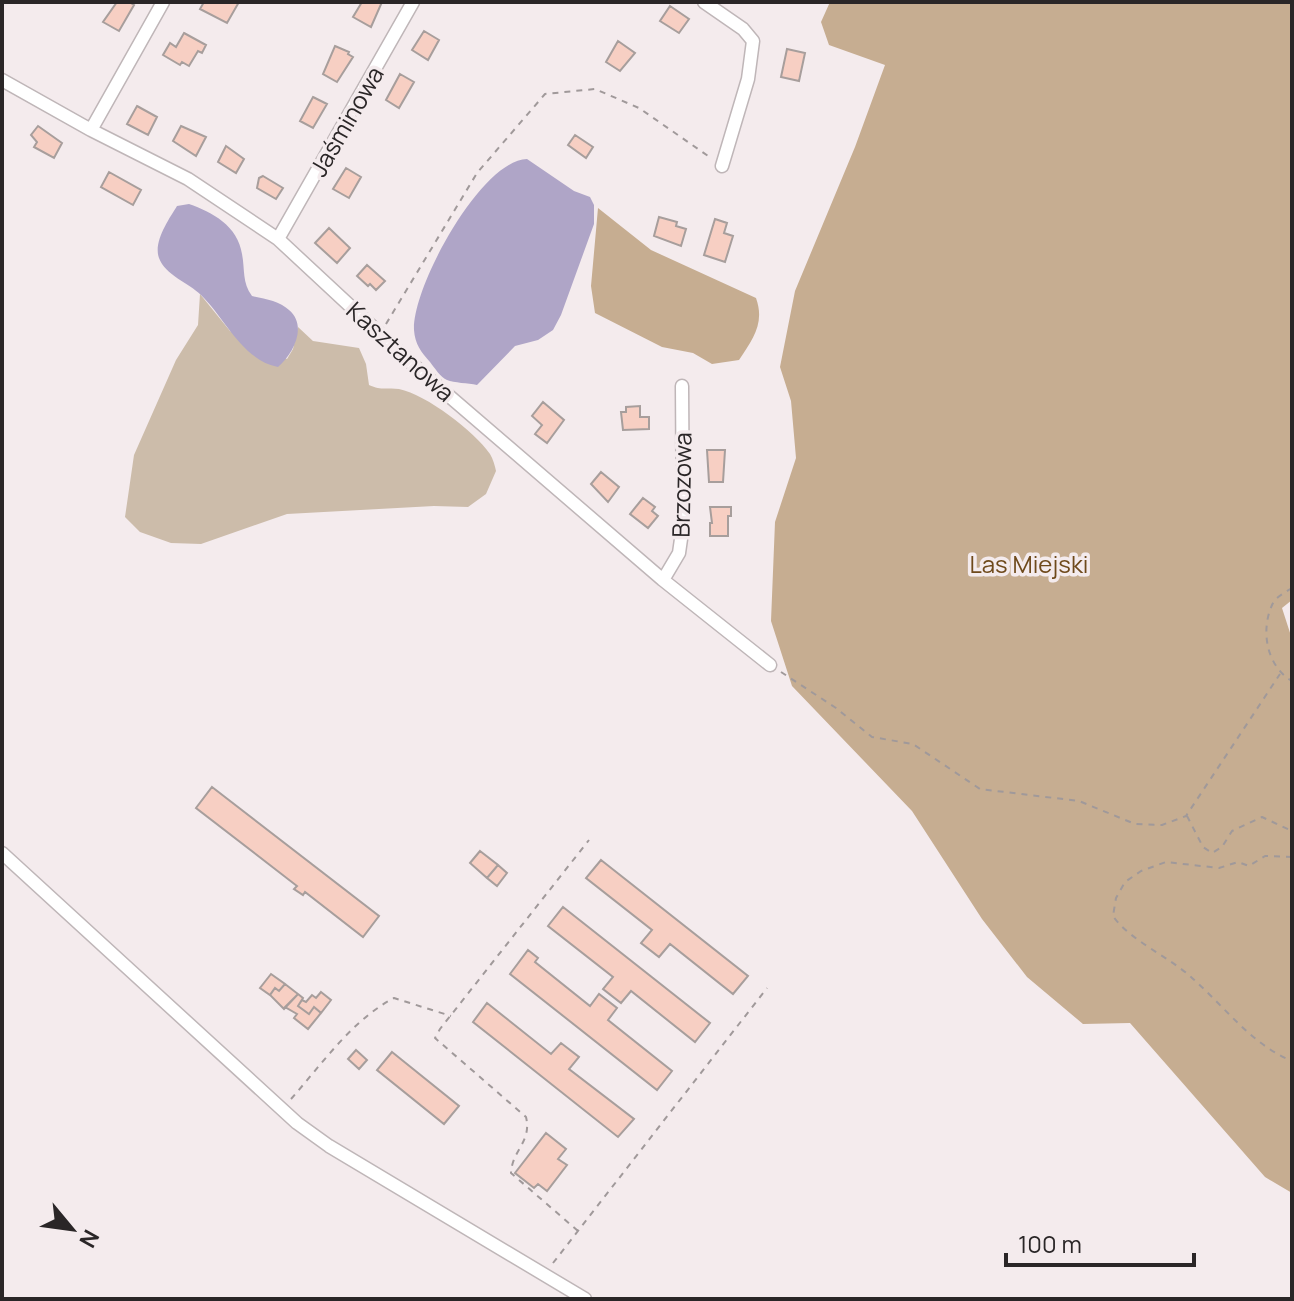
<svg xmlns="http://www.w3.org/2000/svg" width="1294" height="1301" font-family="Manrope,sans-serif">
	<style>
		.green { fill: #ccbcaa }
		.forest { fill: #c6ad91 }
		.water { fill: #afa5c7 }
		.building { fill: #f7cfc3; stroke: #a79e9c; stroke-width: 2 }
		.lines { fill: none; stroke-linecap: round; stroke-linejoin: round }
		.minor-casing { stroke: #bfb6b8; stroke-width: 15 }
		.path { stroke: #a0999a; stroke-width: 2; stroke-dasharray: 6 6; stroke-linecap: butt }
		.minor { stroke: #fff; stroke-width: 12 }
		.labels { text-anchor: middle; dominant-baseline: central; stroke-width: 7; stroke-linejoin: round; paint-order: stroke }
		.street-label { font-size: 24px; fill: #2a2627; stroke: #f4ebed }
		.park-label { font-size: 24px; fill: #6e491b; stroke: #f4ebed }
	</style>
	<rect width="100%" height="100%" fill="#f4ebed"/>
	<path class="green" d="M200 294 230 331 287 359 293 349 298 327 313 341 359 348 366 364 369 385C382 391 388 387 399 389 427 395 474 431 490 454 493 459 495 466 496 471L486 494 468 507 434 506 287 514 201 544 171 543 140 532 125 517 134 455 176 360 198 325Z"/>
	<path class="forest" d="M830 2H1292V600L1282 608 1292 639V1193L1265 1177 1130 1023 1083 1024 1027 977 982 919 912 811 792 686 771 621 775 522 796 458 791 401 780 367 795 291 855 147 885 65 829 45 821 22Z
		M598 208 651 250 756 298C765 323 753 339 739 360L712 364 693 353 662 347 595 313 591 286Z"/>
	<path class="water" d="M527 159 574 191 590 197 594 205V224L561 315 553 330 538 340 515 346 477 385C468 383 454 383 447 380 441 378 434 367 430 362 421 352 415 344 414 330 412 287 481 160 527 159Z
		M189 204C212 212 238 226 242 254 245 269 242 283 252 296 265 299 280 301 289 310 308 326 293 354 278 367 242 360 225 318 201 295 189 283 165 275 159 258 153 242 169 219 177 206Z"/>
	<path class="building" d="M117 2H129L134 5 119 31 103 22Z
		M204 2H239L227 23 200 9Z
		M362 2H382L371 27 353 17Z
		M670 6 689 19 679 33 660 21Z
		M424 31 439 40 428 60 412 50Z
		M184 33 206 45 202 53 198 51 189 66 182 62 180 65 163 55 170 43 176 47Z
		M618 41 635 53 620 71 606 62Z
		M335 46 349 52 348 54 353 57 337 82 323 74Z
		M787 49 805 53 799 81 781 77Z
		M400 74 414 82 399 108 386 100Z
		M313 97 327 104 313 128 300 121Z
		M137 106 157 117 148 135 127 124Z
		M38 126 62 143 54 158 34 147 37 142 31 135Z
		M181 126 206 137 196 156 173 141Z
		M575 135 593 147 586 158 568 145Z
		M226 146 244 159 236 173 218 162Z
		M346 168 361 177 349 198 333 189Z
		M109 172 141 190 133 205 101 187Z
		M263 176 283 188 276 199 257 188 259 178Z
		M659 217 677 222 676 226 686 229 681 246 654 236Z
		M715 219 727 223 724 233 733 236 725 262 704 255Z
		M329 228 350 248 337 263 315 243Z
		M367 265 385 281 376 290 370 284 368 286 357 276Z
		M543 402 564 420 547 443 535 434 542 425 532 416Z
		M640 406V417H649V429L623 430 621 412H626V407Z
		M707 450H725L723 482H709Z
		M601 472 619 487 608 502 591 484Z
		M643 498 655 507 652 511 658 516 648 528 630 514Z
		M710 507H731V516H728V536H710V523H712Z
		M212 787 379 916 363 937 305 892 303 895 294 889 297 886 196 808Z
		M480 851 498 865 487 878 470 863Z
		M601 860 748 976 733 994 670 944 659 957 641 943 652 930 586 878Z
		M498 865 507 873 497 886 487 878Z
		M563 907 710 1023 695 1042 631 991 621 1003 603 989 613 977 548 926Z
		M528 950 538 958 535 962 590 1006 599 994 617 1008 608 1020 672 1071 657 1090 510 974Z
		M271 974 285 984 279 991 275 988 270 995 260 988Z
		M285 984 298 994 284 1009 270 995 275 988 279 991Z
		M321 992 331 1000 321 1013 314 1007 309 1014 298 1006 302 1000 306 1002 312 995 316 998Z
		M298 994 303 998 298 1006 309 1014 314 1007 321 1013 308 1029 294 1018 297 1014 285 1007Z
		M487 1003 551 1054 561 1043 579 1057 569 1069 634 1119 618 1137 473 1022Z
		M356 1050 367 1060 359 1069 348 1059Z
		M392 1052 459 1106 444 1124 377 1070Z
		M546 1133 566 1149 558 1159 567 1165 547 1191 538 1184 534 1188 515 1173Z"/>
	<g class="lines">
		<defs>
			<path id="minor" d="M704 2 743 29 753 41 748 79 722 166
				M2 80 91 130 188 179 278 239 420 371 663 580 770 665
				M91 130 163 2
				M278 239 413 2
				M663 580 679 553 683 525 682 386
				M2 853 297 1123 329 1146 585 1299"/>
		</defs>
		<use href="#minor" class="minor-casing"/>
		<path class="path" d="M386 324 477 173 545 94 595 89 639 108 711 158
			M1292 588C1286 592 1276 597 1273 603 1260 629 1266 666 1292 681
			M781 672 836 708 872 737 913 744 980 789 1079 801 1135 824 1162 825 1186 816 1280 674
			M1187 816 1203 847 1212 853 1222 847 1232 831 1262 817 1292 831
			M1292 857 1265 856 1249 866 1238 862 1219 868 1166 862 1141 871 1125 882 1116 898 1113 916C1128 939 1169 957 1191 977 1224 1006 1252 1045 1292 1061
			M291 1099C322 1064 352 1020 394 998L451 1016
			M578 1231 511 1173C512 1150 532 1142 526 1117L435 1038 440 1029 589 840
			M553 1263 767 988"/>
		<use href="#minor" class="minor"/>
	</g>
	<g class="labels">
		<g class="street-label">
			<text transform="translate(346 121) rotate(-60)">Jaśminowa</text>
			<text transform="translate(401 351) rotate(42)">Kasztanowa</text>
			<text transform="translate(681 485) rotate(-89)">Brzozowa</text>
		</g>
		<g class="park-label">
			<text x="1029" y="563">Las Miejski</text>
		</g>
	</g>
	<rect width="1294" height="1301" fill="none" stroke="#2a2627" stroke-width="8"/>
	<g transform="translate(72 1229) rotate(119)" stroke="#f4ebed" stroke-width="6" paint-order="stroke">
	<path d="M0-6L14 30L0 20L-14 30Z" fill="#2a2627"/>
	<text y="-12" font-size="22" font-weight="bold" text-anchor="middle" fill="#2a2627">N</text>
	</g>
	<path d="M1006 1253v12h188v-12" fill="none" stroke="#2a2627" stroke-width="4"/>
	<text x="1018" y="1253" font-size="24" fill="#2a2627" stroke="#f4ebed" stroke-width="6" paint-order="stroke">100 m</text>
</svg>
